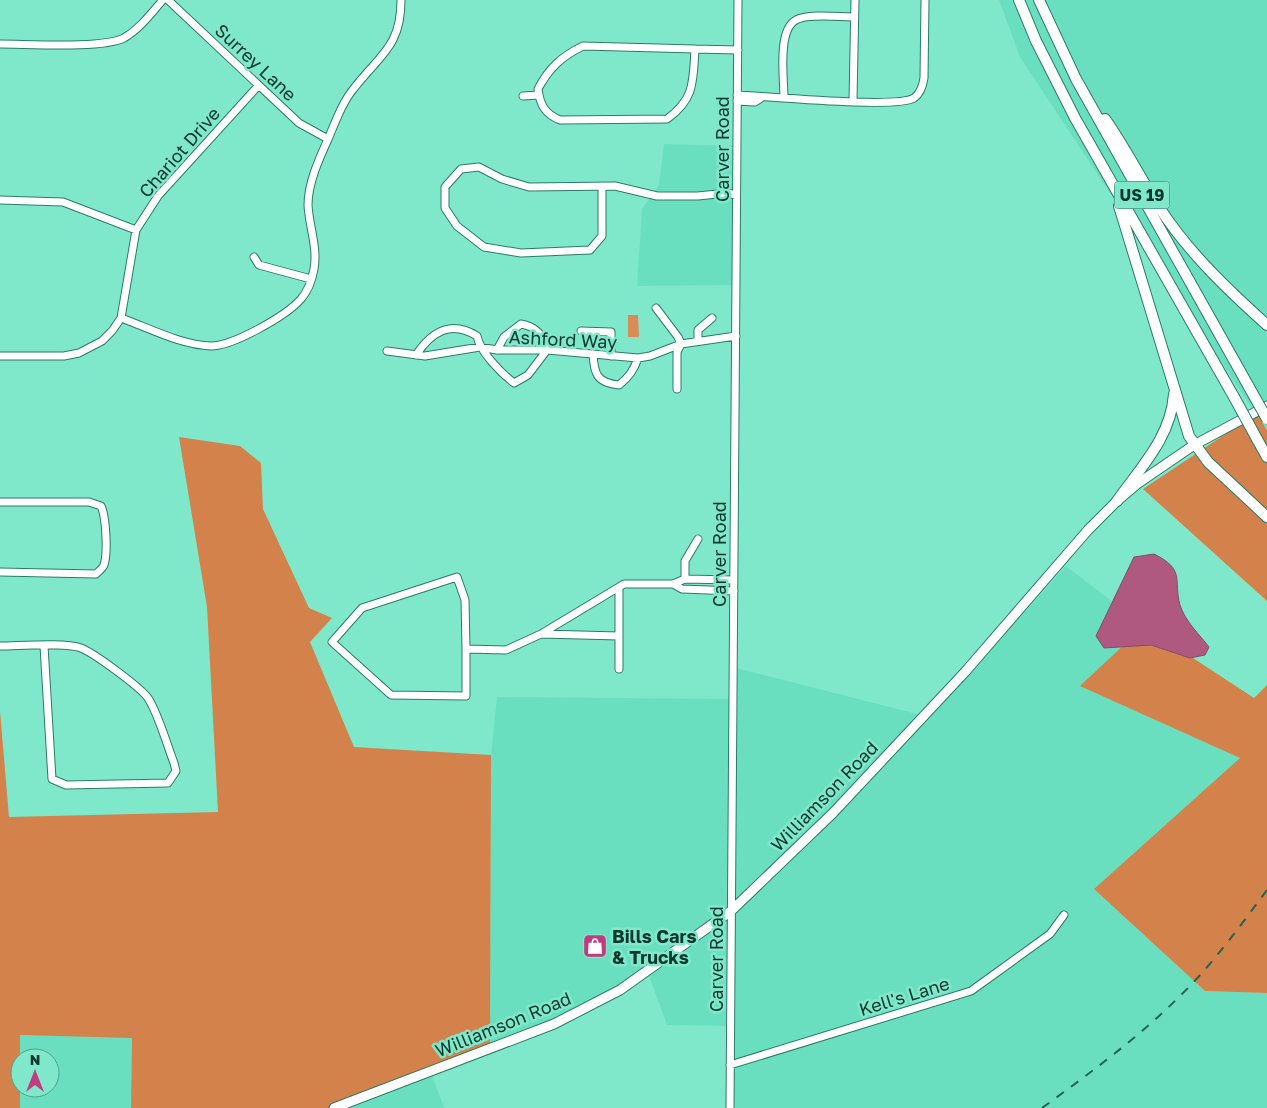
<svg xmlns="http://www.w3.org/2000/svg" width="1267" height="1108" font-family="'Golos Text',sans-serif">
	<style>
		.built { fill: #6adfbf; fill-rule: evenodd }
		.green { fill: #d98b58 }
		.forest { fill: #d3824c }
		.water { fill: #b05980; stroke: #7e4f67 }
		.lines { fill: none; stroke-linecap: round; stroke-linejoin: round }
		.minor-casing { stroke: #2a7c67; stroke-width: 9 }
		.major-casing { stroke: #2a7c67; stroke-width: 11 }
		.highway-casing { stroke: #2a7c67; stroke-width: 12 }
		.minor { stroke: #fff; stroke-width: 7 }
		.major { stroke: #fff; stroke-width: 9 }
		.highway { stroke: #fff; stroke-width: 10 }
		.rail { stroke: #256253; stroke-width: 2; stroke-dasharray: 9 9; stroke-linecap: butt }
		.highway-bridge-casing { stroke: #2a7c67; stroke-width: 12; stroke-linecap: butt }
		.highway-bridge { stroke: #fff; stroke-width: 10 }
		.labels { text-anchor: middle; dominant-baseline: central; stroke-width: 5; stroke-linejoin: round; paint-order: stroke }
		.shield { fill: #80e8ca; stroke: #2c6d5c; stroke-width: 1 }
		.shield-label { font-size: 16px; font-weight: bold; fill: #08382d }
		.street-label { font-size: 18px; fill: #08382d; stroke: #80e8ca }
		.poi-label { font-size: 18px; font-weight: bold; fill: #08382d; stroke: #80e8ca; text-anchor: start }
	</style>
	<rect width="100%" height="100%" fill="#80e8ca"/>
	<path class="built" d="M999 0H1267V431L1020 57Z
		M664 144 741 146 738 285 637 286 642 209 659 185Z
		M1066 566 1144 626 1081 686 1241 758 1094 889 1205 991 1267 993V1108H731V1026L667 1025 646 968 554 1025 490 1048 491 755 497 697 731 699 732 667 925 716 993 647Z
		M19 1035 132 1037 131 1108H20ZM20 1058H50V1088H20Z
		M432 1075 444 1108H347V1102Z"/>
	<path class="green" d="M628 315H638L639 337H628Z"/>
	<path class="forest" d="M1257 413 1267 431V601L1143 489Z
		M179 437 240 446 261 463 263 509 309 608 332 618 310 642 354 747 491 755 490 1048 347 1102V1108H131L132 1038 20 1035V1108H0V711L9 817 218 812 207 607Z
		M1144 626 1254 698 1267 685V993L1205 991 1094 889 1240 758 1080 686Z"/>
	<path class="water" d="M1154 554C1186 570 1173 579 1180 605 1185 621 1199 634 1209 647L1205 655 1190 658 1151 645 1104 648 1096 636 1134 557Z"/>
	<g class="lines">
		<defs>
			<path id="minor" d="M168 0 299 123 328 139
				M0 44C29 44 101 49 124 38 140 29 151 13 163 0
				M583 46 695 49C693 81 695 99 667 119L560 120C545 114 540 105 538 89 549 68 562 56 583 46Z
				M695 49 738 50
				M737 95C765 96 897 109 914 98 921 93 923 85 924 78L925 0
				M523 96 539 95
				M784 98C784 79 777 30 796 20 808 13 840 17 854 17
				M853 100 855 0
				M737 101 755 102 761 98
				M602 186V236L590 250 521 253 484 247 457 226 445 208V187L461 169 479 167 502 179 529 187 615 186 657 196H698L727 193 736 195
				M0 200 63 202 136 230
				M254 257 259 265 311 279
				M656 308 678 337 681 344 677 352V389
				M121 318C149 328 181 345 211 346 233 346 286 316 301 299 308 291 312 280 314 269 318 248 309 226 308 205 308 182 320 157 329 137 336 120 343 101 355 87 381 54 401 46 401 0
				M581 331 611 332V356
				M698 341V330L712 318
				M387 351 425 356 480 347 497 350H547L638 358 650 356 681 344 736 336
				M593 354C594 374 597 383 619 385 629 377 634 370 638 358
				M416 355C432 331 451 320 477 336 480 352 501 373 514 383L528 375 547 350C546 336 534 326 521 324L504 337 497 350
				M0 356H64L79 353 102 341 112 331 121 318 136 230 158 196 258 86
				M0 502H89L101 506C106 516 108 553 104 565 103 568 99 571 96 574L0 572
				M685 579V561L698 539
				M673 584 682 589 734 591
				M541 634 619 636V587
				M0 646C19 646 64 642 81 648 94 653 140 687 148 698 158 713 167 745 174 763L176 771 168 783 66 785 52 779 44 646
				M466 649 465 600 457 577 362 608 332 642 391 695 466 696V649L506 650 541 634 624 584H673L685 579 734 580
				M619 669V636
				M730 1065 971 991 1050 934 1064 915
				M730 1108 738 0"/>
			<path id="major" d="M334 1108 554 1024 620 990 731 911 833 813 965 672 1088 530 1117 501 1137 484 1194 445 1267 406"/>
			<path id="highway" d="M1019 0 1036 41 1075 118 1234 397
				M1039 0 1076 79 1249 387
				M1105 119C1125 147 1140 178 1159 207 1188 252 1228 290 1267 325
				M1119 206 1189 436 1208 462 1267 517
				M1257 439 1267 457
				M1117 501C1141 467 1171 437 1174 394"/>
		</defs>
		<use href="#minor" class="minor-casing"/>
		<use href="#major" class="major-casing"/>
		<use href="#highway" class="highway-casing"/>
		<use href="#minor" class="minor"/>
		<use href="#major" class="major"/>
		<use href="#highway" class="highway"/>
		<path class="rail" d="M1042 1108C1090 1073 1138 1038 1180 996 1213 964 1240 926 1267 890"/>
		<defs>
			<path id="highway-bridge" d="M1249 387 1267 419
				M1234 397 1257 439"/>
		</defs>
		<use href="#highway-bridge" class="highway-bridge-casing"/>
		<use href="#highway-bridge" class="highway-bridge"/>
	</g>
	<defs>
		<symbol id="shop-square" viewBox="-11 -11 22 22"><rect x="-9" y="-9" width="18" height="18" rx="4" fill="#c03b7f" stroke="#80e8ca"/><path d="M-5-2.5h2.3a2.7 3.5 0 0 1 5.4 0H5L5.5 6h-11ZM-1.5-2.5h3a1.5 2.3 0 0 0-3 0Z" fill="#fff"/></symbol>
	</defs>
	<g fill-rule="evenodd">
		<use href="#shop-square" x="581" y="932" width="28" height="28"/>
	</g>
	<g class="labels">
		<rect class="shield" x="1114.5" y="181.5" width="55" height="27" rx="4"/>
		<g class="shield-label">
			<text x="1142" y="195">US 19</text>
		</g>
		<g class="street-label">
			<text transform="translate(256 62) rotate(43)">Surrey Lane</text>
			<text transform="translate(722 149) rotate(-90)">Carver Road</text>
			<text transform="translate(179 152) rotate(-49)">Chariot Drive</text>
			<text transform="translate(563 339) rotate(3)">Ashford Way</text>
			<text transform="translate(719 554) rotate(-90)">Carver Road</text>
			<text transform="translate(824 796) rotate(-46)">Williamson Road</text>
			<text transform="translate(716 959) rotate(-90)">Carver Road</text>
			<text transform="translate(904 996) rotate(-17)">Kell's Lane</text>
			<text transform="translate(503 1024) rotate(-22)">Williamson Road</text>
		</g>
		<g class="poi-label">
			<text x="612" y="936">Bills Cars<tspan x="612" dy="21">&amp; Trucks</tspan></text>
		</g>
	</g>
	<g transform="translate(35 1073)"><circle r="24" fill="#80e8ca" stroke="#50a28b"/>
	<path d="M0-4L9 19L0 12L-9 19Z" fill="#c03b7f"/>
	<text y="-8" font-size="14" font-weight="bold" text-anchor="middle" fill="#08382d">N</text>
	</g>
</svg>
